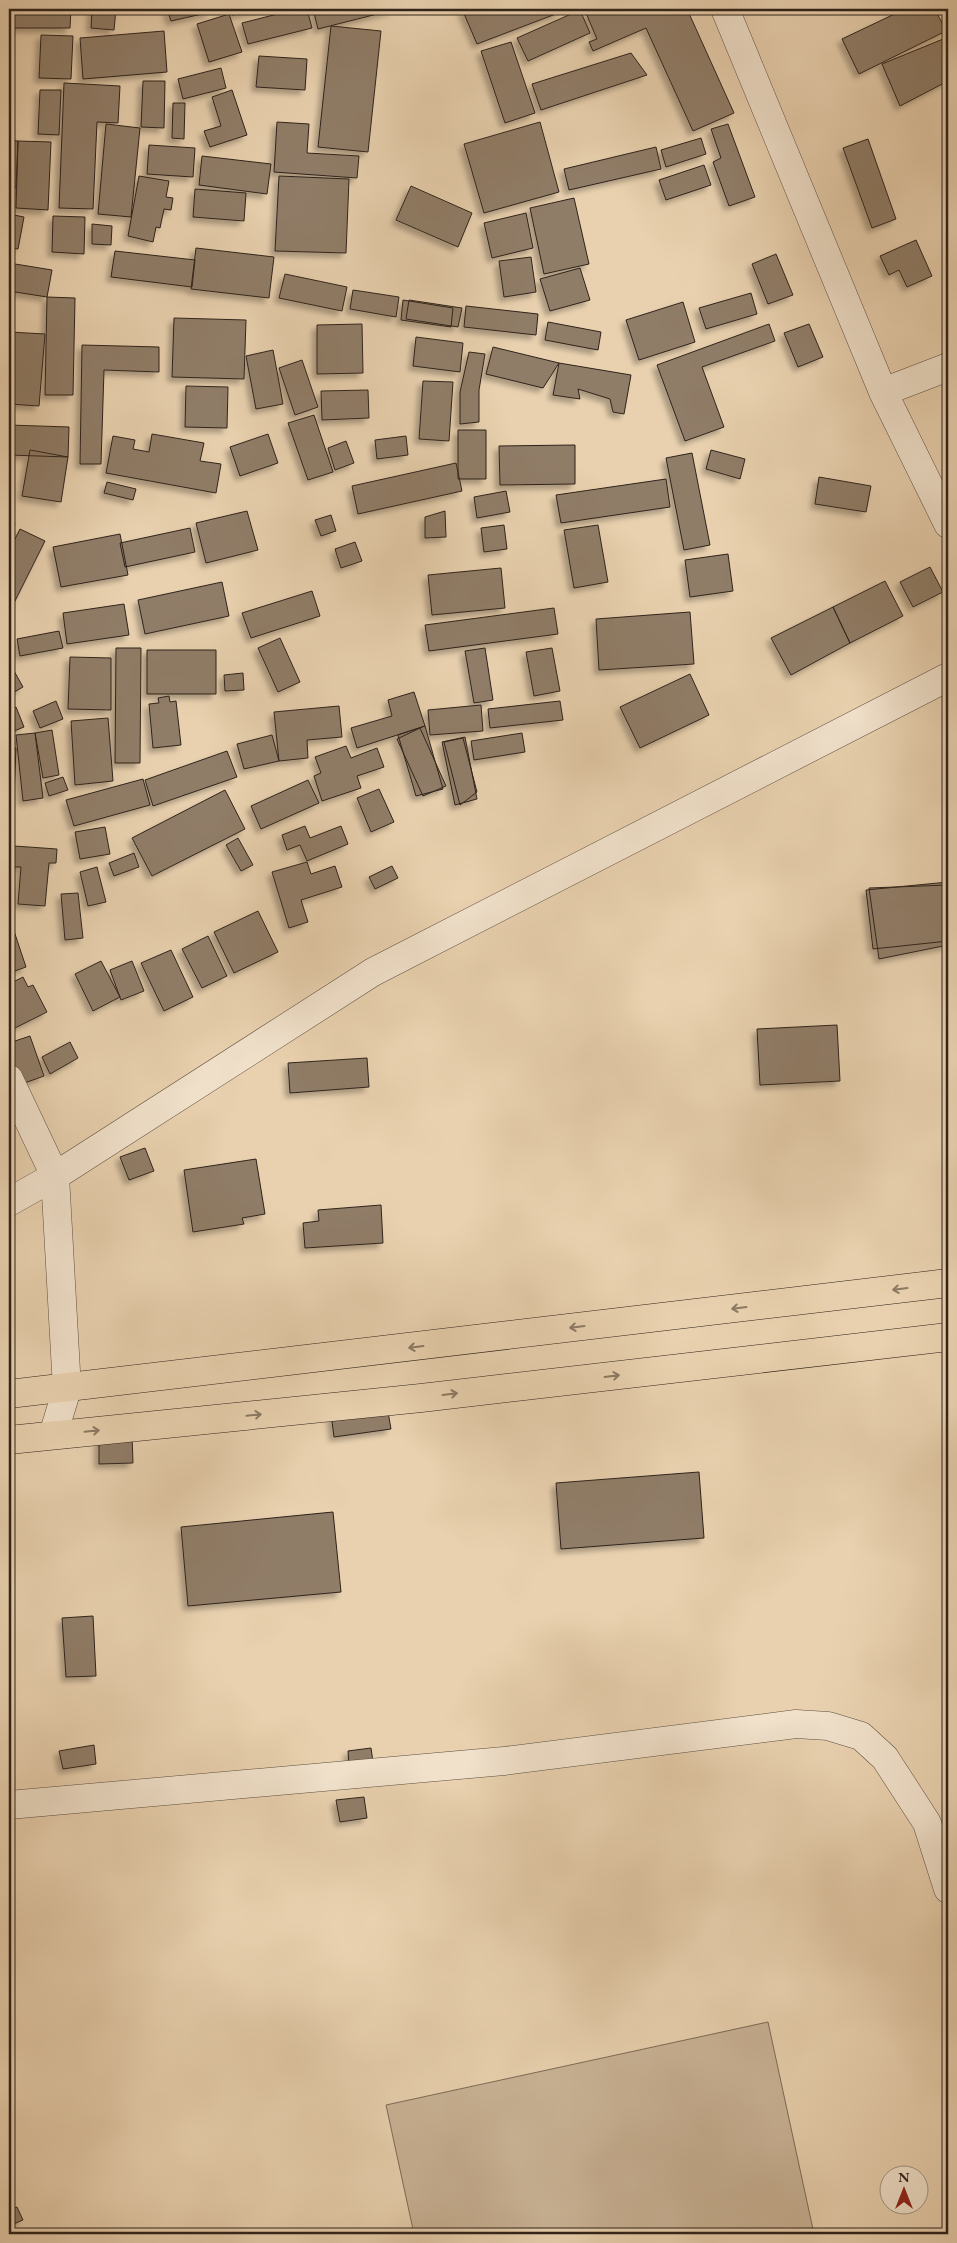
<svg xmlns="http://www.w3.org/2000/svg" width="957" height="2243" font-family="'EB Garamond',serif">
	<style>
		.green { fill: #c9b396; stroke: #7c6b58 }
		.building { fill: #907d68; stroke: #2f231b; filter: url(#shadow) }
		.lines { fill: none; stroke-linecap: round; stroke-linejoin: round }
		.minor-casing { stroke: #5e4e40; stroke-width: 29 }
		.primary-casing { stroke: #2f231b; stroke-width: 29 }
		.minor { stroke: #f1e1cb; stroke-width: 28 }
		.primary { stroke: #e9d1af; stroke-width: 28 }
		.oneway { stroke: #8c7a65 }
	</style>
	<defs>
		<filter id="shadow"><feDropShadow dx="-4.5" dy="4.5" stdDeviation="2.5" flood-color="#0004"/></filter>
	</defs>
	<rect width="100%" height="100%" fill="#e9d1af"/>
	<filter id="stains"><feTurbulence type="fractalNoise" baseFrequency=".004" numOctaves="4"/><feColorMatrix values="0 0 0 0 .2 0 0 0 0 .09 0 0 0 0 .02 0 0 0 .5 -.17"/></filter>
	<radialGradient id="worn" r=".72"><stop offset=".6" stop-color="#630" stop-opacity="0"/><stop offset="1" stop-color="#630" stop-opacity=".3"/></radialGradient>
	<path class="green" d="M768 2022 814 2234H414L386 2105Z"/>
	<path class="building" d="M12 9H71L70 28H12Z
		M92 9H116L114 30 91 28Z
		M167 9H210L211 12 171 21Z
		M231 9H267L232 15Z
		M297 9H307L312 28 248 44 242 23Z
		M313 9H397L318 29Z
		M462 9H560L561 12 477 44Z
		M595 9H687L734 113 693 131 646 28 593 51 589 42 597 39 586 13Z
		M905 9H935L946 31 859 74 842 39Z
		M580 10 590 33 528 61 517 38Z
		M229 14 242 52 209 62 197 24Z
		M331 26 381 31 368 152 318 147Z
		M164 31 167 72 83 79 80 38Z
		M41 35 73 36 71 79 39 78Z
		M948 37V81L900 106 882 64Z
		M511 42 535 113 505 123 481 51Z
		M631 53 647 75 541 110 532 84Z
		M259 56 307 59 305 90 256 87Z
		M221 68 226 88 183 99 178 79Z
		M143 81H165L164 128 141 127Z
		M64 83 120 86 118 123 97 122 93 209 59 208Z
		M40 90H61L59 135 38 134Z
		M232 90 247 135 210 147 204 131 221 126 212 97Z
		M173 103H185L184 139 172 138Z
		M277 122 309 124 307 153 359 156 357 178 274 172Z
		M540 122 559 192 484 213 464 144Z
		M106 124 140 128 131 217 98 214Z
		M728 124 755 197 729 206 713 162 721 158 711 129Z
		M701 138 706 154 666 167 661 150Z
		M868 139 896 219 872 228 843 148Z
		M9 140 18 141 16 188 9 187Z
		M18 141 51 142 48 210 16 208Z
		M149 145 195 148 193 177 147 174Z
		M656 147 661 169 569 190 564 169Z
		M202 156 271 164 267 194 199 185Z
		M704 165 711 185 666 200 659 180Z
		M139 176 169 181 166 197 173 198 171 210 164 209 160 228 156 227 153 242 128 236Z
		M279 176 349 179 346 253 275 251Z
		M411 186 472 213 458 247 396 220Z
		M195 189 246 193 244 221 193 217Z
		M574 198 589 264 544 274 530 208Z
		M526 213 533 248 492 258 484 223Z
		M9 214 24 217 18 249 9 248Z
		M53 216 85 217 84 254 52 252Z
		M92 224 112 226 111 245 92 244Z
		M916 240 932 276 907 287 899 270 889 275 880 256Z
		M196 248 274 257 269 298 191 289Z
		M115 251 195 260 192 287 111 277Z
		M776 254 793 295 768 304 752 264Z
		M531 257 536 292 504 297 499 261Z
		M9 263 52 270 47 297 9 291Z
		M580 268 590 300 550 311 540 279Z
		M285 274 347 287 342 311 279 298Z
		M353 290 399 297 396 317 350 309Z
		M751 293 757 314 706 329 699 308Z
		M47 297 75 298 73 395H45Z
		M403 300 453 308 451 327 401 320Z
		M409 300 462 308 458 327 406 319Z
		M683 302 695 342 639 360 626 320Z
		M466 306 538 314 536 335 464 327Z
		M174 318 246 320 244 379 172 377Z
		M548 322 601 332 598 350 545 340Z
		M362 324 363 373 317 374V325Z
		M769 324 775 341 702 367 724 427 685 441 657 365Z
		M809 324 823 357 798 367 784 333Z
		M9 332 45 334 39 406 9 404Z
		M416 337 463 343 460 372 413 366Z
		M82 345 159 347V372L104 370 101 464H80Z
		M493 347 559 363 543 388 486 374Z
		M273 350 283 404 256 409 246 356Z
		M469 352 485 354 479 390V422L460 424V392Z
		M302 360 318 407 295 415 279 368Z
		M559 363 631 375 624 414 613 412 610 399 578 389 580 399 553 395Z
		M423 381 453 382 449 441 419 439Z
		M186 386 228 387 227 428 185 427Z
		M368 390 369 418 322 420 321 391Z
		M314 415 333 472 308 480 288 423Z
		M9 425 69 427 68 457 9 455Z
		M458 430H486V479H458Z
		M152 434 204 443 200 461 221 464 216 493 106 473 113 436 135 440 133 449 149 452Z
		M268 434 278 463 240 476 230 447Z
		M406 436 408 455 377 459 375 440Z
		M346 441 354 463 335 470 328 448Z
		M575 445V484L500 485 499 446Z
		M30 450 68 457 61 502 22 496Z
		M711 450 745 459 740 479 706 469Z
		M692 453 710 545 684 550 666 458Z
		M456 463 462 491 358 514 352 486Z
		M819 477 871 486 866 512 815 504Z
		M666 479 670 507 561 523 556 495Z
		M107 482 136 489 133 500 104 493Z
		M506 491 510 512 477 518 474 497Z
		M247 511 258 550 206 563 196 523Z
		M445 511 446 537 425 538V517Z
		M331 515 336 531 321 536 315 520Z
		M9 521 15 523 9 542Z
		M504 525 507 549 484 552 481 528Z
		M598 525 608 582 574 588 564 530Z
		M190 528 195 552 125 567 120 543Z
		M20 529 45 541 12 607 9 605V551Z
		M120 534 128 575 61 587 53 547Z
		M355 542 362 561 341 568 335 549Z
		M728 554 733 591 690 597 685 560Z
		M930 567 943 592 913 607 900 582Z
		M501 568 505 608 432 615 428 575Z
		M885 581 903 616 850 643 833 607Z
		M222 582 229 616 145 634 138 600Z
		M312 591 320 616 251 638 242 613Z
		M124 604 129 635 67 644 63 613Z
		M833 607 850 643 791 675 771 638Z
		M554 608 558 634 429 651 425 625Z
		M690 612 694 664 599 670 596 619Z
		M59 631 63 648 20 656 17 639Z
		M280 638 300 682 278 692 258 648Z
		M116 648H141L140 763H115Z
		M485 648 493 700 474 703 465 651Z
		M552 648 560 691 534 696 526 652Z
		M147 650H216V694H147Z
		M70 657 111 658V710L68 709Z
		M9 662 23 687 9 695Z
		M243 673 244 690 225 691 224 675Z
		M690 674 709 715 640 748 620 707Z
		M414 692 425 726 357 748 351 728 392 716 388 700Z
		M169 696 170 702 176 701 181 745 153 748 149 704 159 703 158 698Z
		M56 701 63 719 40 728 33 711Z
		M560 701 563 720 490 728 488 709Z
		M481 705 483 731 430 735 428 710Z
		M339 706 342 737 307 740 308 758 279 761 274 712Z
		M16 707 24 727 9 733V710Z
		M108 718 113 781 75 785 71 721Z
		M425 726 443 789 416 796 398 735Z
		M420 728 446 786 423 796 397 739Z
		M52 730 59 775 43 778 35 733Z
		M35 733 43 798 23 801 16 735Z
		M522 733 525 752 474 760 471 741Z
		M272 735 279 761 244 769 237 744Z
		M465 737 477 799 455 805 442 742Z
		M463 738 477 792 460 805 444 742Z
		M346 746 351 758 377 748 384 767 357 776 361 788 322 801 314 776 321 773 315 757Z
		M9 748H16L14 795H9Z
		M227 751 237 777 153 806 145 780Z
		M63 777 68 790 49 796 45 783Z
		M143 779 150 805 74 826 66 800Z
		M308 780 319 803 261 829 251 806Z
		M379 789 394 822 371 832 357 798Z
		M225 790 245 829 152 876 132 838Z
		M9 795H14L13 825H9Z
		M305 826 310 838 341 826 348 844 307 861 300 845 287 850 282 835Z
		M105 827 110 854 80 859 75 832Z
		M238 838 253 865 241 871 226 845Z
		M14 846 57 849 56 863H49L45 906 18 904 21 867H12Z
		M134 853 139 867 114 876 109 863Z
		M307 862 311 874 335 866 342 887 301 900 308 922 289 928 272 872Z
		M392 866 398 878 375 889 369 877Z
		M97 867 106 902 88 906 80 872Z
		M948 882V941L873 949 866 890Z
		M948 885V945L879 959 869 888Z
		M78 893 83 938 65 940 61 894Z
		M258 911 278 952 234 973 214 932Z
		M13 928 26 967 9 973V930Z
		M208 936 227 976 202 988 182 949Z
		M171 950 193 997 164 1011 141 963Z
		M101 961 120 997 93 1011 75 974Z
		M132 961 144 991 121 1000 110 970Z
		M23 977 28 987 33 985 47 1012 9 1031V984Z
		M837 1025 840 1081 760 1085 757 1029Z
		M30 1036 44 1076 16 1086 9 1067V1043Z
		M70 1042 78 1058 50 1074 42 1057Z
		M367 1058 369 1087 290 1093 288 1063Z
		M145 1148 154 1171 129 1180 120 1157Z
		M256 1159 265 1214 242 1218 244 1224 193 1232 184 1170Z
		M381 1205 383 1243 305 1248 303 1223 319 1221 318 1210Z
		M387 1406 391 1429 334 1437 331 1414Z
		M99 1435H132L133 1463 99 1464Z
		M699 1472 704 1538 561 1549 556 1483Z
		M333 1512 341 1592 188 1606 181 1527Z
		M93 1616 96 1676 66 1677 62 1618Z
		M94 1745 96 1764 63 1769 59 1751Z
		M371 1748 373 1762 349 1765 348 1751Z
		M364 1797 367 1818 340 1822 336 1800Z
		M17 2207 23 2220 9 2226V2210Z"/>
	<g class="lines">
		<defs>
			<path id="minor" d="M725 9 883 392 948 524
				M883 392 948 367
				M9 1079 55 1176 67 1389 53 1435
				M9 1202 55 1176 373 972 948 677
				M9 1805 504 1761 796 1724 828 1726 861 1736 885 1758 927 1823 948 1889"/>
			<path id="primary" d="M9 1394 948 1283
				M9 1440 421 1398 948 1337"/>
		</defs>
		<use href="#minor" class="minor-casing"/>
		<use href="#primary" class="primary-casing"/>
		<use href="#minor" class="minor"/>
		<use href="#primary" class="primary"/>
	</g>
	<defs><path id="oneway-shaft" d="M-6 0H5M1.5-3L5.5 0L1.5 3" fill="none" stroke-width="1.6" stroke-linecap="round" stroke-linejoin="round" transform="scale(1.25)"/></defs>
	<g class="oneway">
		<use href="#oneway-shaft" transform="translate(900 1289) rotate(173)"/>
		<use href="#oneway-shaft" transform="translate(739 1308) rotate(173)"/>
		<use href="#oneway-shaft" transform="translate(577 1327) rotate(173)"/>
		<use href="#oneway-shaft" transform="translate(416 1347) rotate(173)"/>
		<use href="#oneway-shaft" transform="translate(612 1376) rotate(-7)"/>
		<use href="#oneway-shaft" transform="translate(450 1394) rotate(-7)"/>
		<use href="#oneway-shaft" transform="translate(254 1415) rotate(-6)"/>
		<use href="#oneway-shaft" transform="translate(92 1431) rotate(-6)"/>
	</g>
	<rect width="957" height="2243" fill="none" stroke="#e9d1af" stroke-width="30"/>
	<rect x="10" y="10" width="937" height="2223" fill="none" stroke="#2f231b" stroke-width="2.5"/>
	<rect x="15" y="15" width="927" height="2213" fill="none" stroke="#2f231b"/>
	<g transform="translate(904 2190)"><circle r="24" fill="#f1e1cb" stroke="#a39585"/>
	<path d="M0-4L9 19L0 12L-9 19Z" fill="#8f2418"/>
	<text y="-8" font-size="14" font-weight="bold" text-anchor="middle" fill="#2f231b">N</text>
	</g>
	<rect width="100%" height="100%" filter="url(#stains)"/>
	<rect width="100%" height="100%" fill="url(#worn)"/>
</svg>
